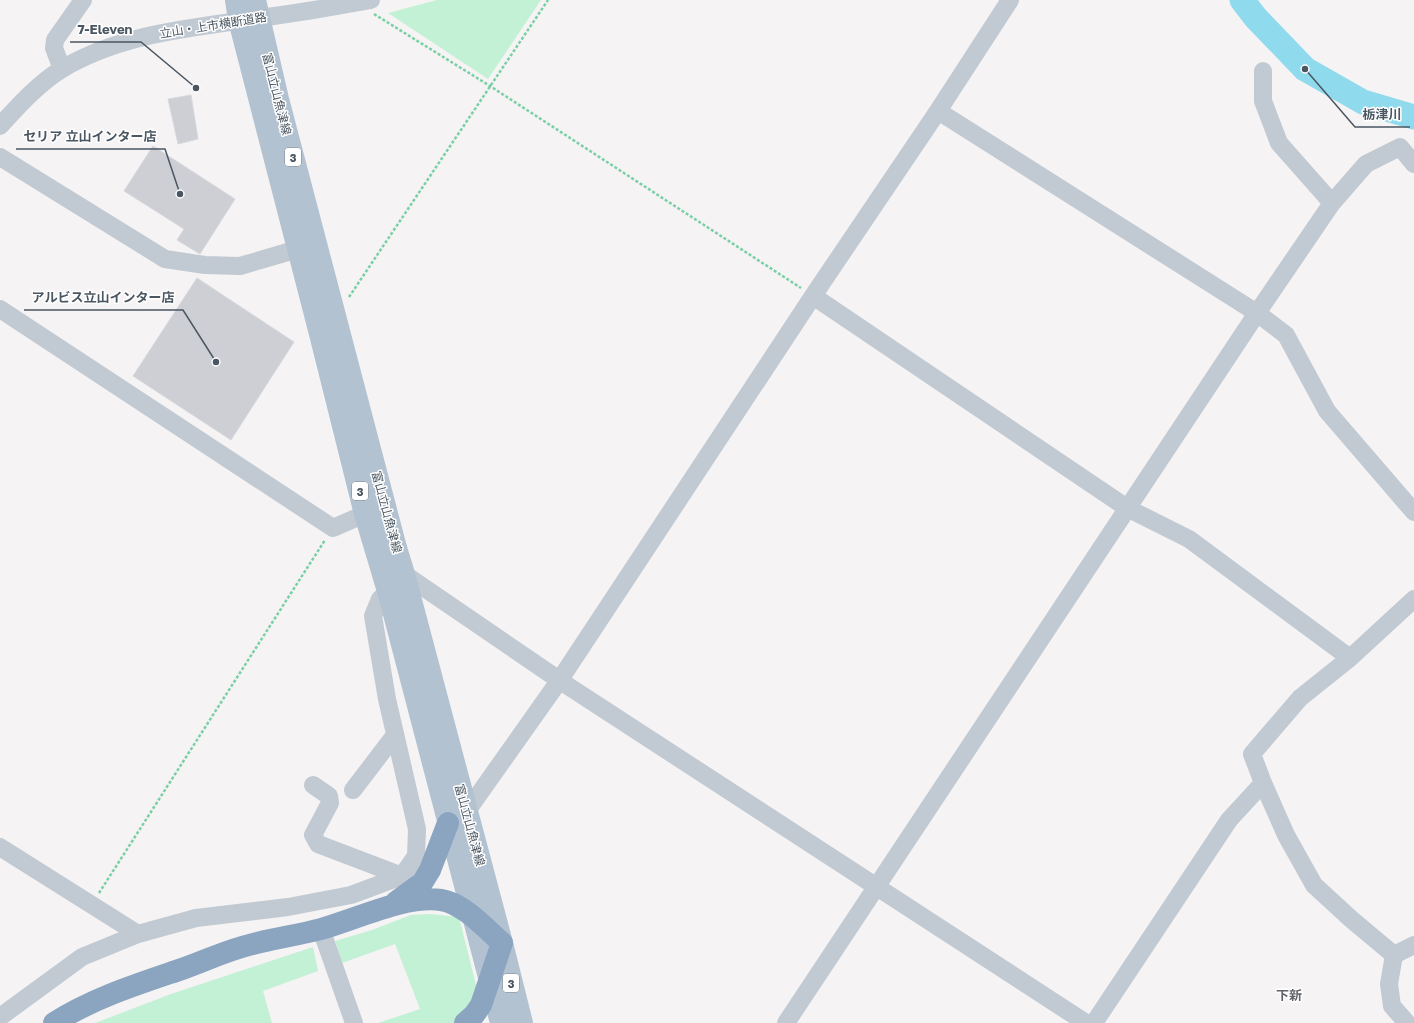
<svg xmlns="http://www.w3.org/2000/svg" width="1414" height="1023" font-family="'Golos Text','Noto Sans JP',sans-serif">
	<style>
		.green { fill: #c3f1d5 }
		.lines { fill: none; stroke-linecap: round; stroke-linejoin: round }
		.river { stroke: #90daee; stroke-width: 25 }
		.building { fill: #cdcfd5; stroke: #d7d9de }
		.path { stroke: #7ad0a6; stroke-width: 2.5; stroke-dasharray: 3 2; stroke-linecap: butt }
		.minor { stroke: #c1cad2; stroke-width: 18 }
		.major { stroke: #b3c2d1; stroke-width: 22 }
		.highway { stroke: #8ba5c1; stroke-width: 22 }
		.labels { text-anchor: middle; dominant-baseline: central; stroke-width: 3; stroke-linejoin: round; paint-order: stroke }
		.shield { fill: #fff; stroke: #808990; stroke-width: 1 }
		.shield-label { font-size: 11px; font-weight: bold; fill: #4a5661 }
		.street-label { font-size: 12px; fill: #4a5661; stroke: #fff }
		.neighbourhood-label { font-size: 13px; font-weight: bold; fill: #5f6368; stroke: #fff }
		.leader { fill: none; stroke: #4a5661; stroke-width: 1.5 }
		.callout-dot { fill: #4a5661; stroke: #fff; stroke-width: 1.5 }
		.callout-label { font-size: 13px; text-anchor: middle; font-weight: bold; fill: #4a5661; stroke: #fff; stroke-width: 3; stroke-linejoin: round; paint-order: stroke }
	</style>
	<rect width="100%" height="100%" fill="#f5f3f3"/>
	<path class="green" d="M437 0H541L488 79 388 13Z
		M430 914 459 917 477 989 468 1014 454 1023H378L420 1009 395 944 342 963 335 941 372 930 411 915Z
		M313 947 318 971 263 991 272 1023H95L171 994Z"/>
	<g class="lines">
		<path class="river" d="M1242 0 1256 18 1305 69 1363 102 1414 117"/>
	</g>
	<path class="building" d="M191 95 198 139 178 144 168 99Z
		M153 146 235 199 200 254 177 240 184 229 124 191Z
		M197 278 294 342 231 440 133 376Z"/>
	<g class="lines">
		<path class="path" d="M374 14 490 86 801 288
			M349 297 548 0
			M99 893 325 540"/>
		<path class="minor" d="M62 69 54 48 55 40 83 0
			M1263 71V101L1279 143 1332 203
			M938 111 1257 313 1286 335 1327 411 1414 512
			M0 126C18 106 39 83 62 69 123 33 192 28 260 18 297 13 334 7 371 0
			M0 157 165 259 205 265 240 266 298 249
			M813 296 1127 508 1189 539 1350 658
			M0 309 333 528 365 514
			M404 574 568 686 1086 1023
			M1263 783 1286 835 1314 885 1351 919 1394 955 1414 945
			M313 785 329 796 330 803 313 835 318 844 402 876
			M353 790 395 735
			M467 811 559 681 813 296 938 111 1010 0
			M0 847 138 934
			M321 929 354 1023
			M1394 955 1389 984 1392 1006 1407 1023
			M0 1017 82 957 138 934 196 918 288 907 351 895 402 876 416 856 417 829 387 699 373 616 380 599 388 591
			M786 1023 1257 313 1332 203 1366 164 1400 147 1414 164
			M1094 1023 1229 820 1263 783 1252 754 1300 698 1350 658 1414 599"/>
		<path class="major" d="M236 0 239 20 319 330 365 514 388 591 501 1023
			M255 0 278 99 396 548 404 574 502 943 522 1023"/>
		<path class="highway" d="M396 902 422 883 430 870 448 823
			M54 1023C93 998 138 984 182 969 202 962 221 953 242 947 268 939 295 936 321 929 357 919 405 895 441 900 463 903 486 929 502 943L481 1005 474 1015 465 1023"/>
	</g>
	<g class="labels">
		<g class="shield">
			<rect x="285" y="148" width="16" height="18" rx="3"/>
			<rect x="352" y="482" width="16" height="18" rx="3"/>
			<rect x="503" y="974" width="16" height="18" rx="3"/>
		</g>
		<g class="shield-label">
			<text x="293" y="157">3</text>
			<text x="360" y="491">3</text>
			<text x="511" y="983">3</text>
		</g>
		<g class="street-label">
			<text transform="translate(213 25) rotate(-9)">立山・上市横断道路</text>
			<text transform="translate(277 94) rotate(76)">富山立山魚津線</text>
			<text transform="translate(387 512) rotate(75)">富山立山魚津線</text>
			<text transform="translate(470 825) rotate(75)">富山立山魚津線</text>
		</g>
		<g class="neighbourhood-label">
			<text x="1289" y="995">下新</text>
		</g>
	</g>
	<path class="leader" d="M196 88L141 42H70M1305 69L1355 127H1410M180 194L165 149H16M216 362L183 310H24"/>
	<g class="callout-dot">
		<circle cx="196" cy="88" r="4"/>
		<circle cx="1305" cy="69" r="4"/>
		<circle cx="180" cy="194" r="4"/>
		<circle cx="216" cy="362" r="4"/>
	</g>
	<g class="callout-label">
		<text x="105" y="34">7-Eleven</text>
		<text x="1382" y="119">栃津川</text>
		<text x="90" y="141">セリア 立山インター店</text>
		<text x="103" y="302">アルビス立山インター店</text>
	</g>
</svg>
